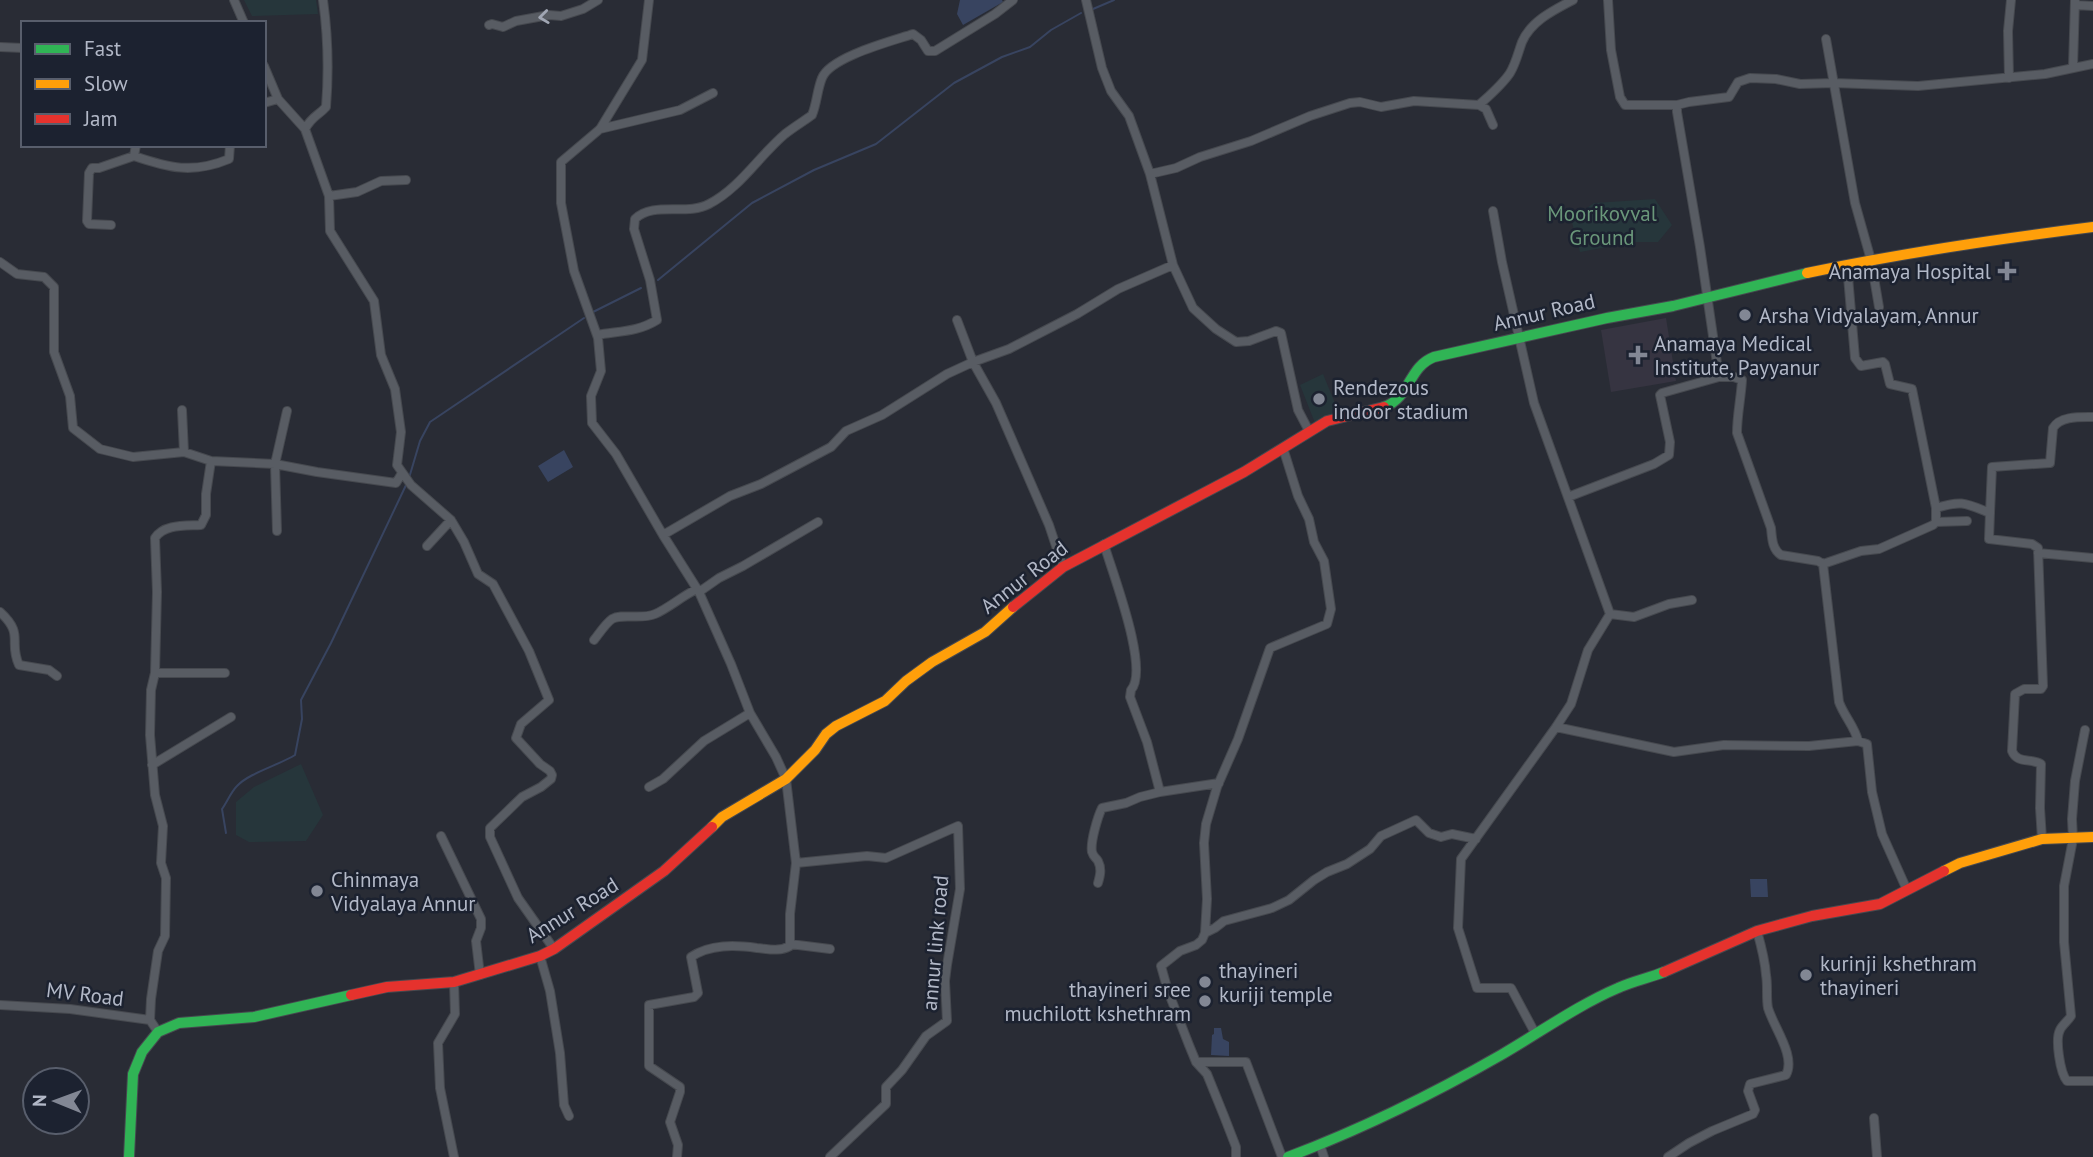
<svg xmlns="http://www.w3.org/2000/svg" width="2093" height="1157" font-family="'PT Sans',sans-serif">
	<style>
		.medical { fill: #363441 }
		.green { fill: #26363b }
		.water { fill: #384460 }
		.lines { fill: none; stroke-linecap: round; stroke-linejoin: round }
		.stream { stroke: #384460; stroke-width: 2 }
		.street-casing { stroke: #46494f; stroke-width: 10 }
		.fast-casing { stroke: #46494f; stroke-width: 12 }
		.slow-casing { stroke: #46494f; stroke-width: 12 }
		.jam-casing { stroke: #46494f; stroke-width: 12 }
		.street { stroke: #585c63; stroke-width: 8 }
		.fast { stroke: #30b455; stroke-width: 10 }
		.slow { stroke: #ff9f0a; stroke-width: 10 }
		.jam { stroke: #e5322d; stroke-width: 10 }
		.oneway { stroke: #a0a6b3 }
		.poi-dot { fill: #828794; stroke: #1c2230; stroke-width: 2.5 }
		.labels { text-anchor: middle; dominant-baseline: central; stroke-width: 5; stroke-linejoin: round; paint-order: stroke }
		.park-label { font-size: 21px; fill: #6a977a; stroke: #1c2230 }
		.poi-label { font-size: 21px; fill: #b2b8c7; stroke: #1c2230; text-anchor: start }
		.street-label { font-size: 21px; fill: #b2b8c7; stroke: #1c2230 }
	</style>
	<rect width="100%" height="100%" fill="#292c35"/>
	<path class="medical" d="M1666 318 1676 381 1611 392 1601 330Z"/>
	<path class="green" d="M244 0H316L318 14 252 16Z
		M1655 199 1672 225 1658 242H1635L1580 252 1571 219 1594 203Z
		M1323 374 1339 413 1315 423 1300 385Z
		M301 764 323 815 306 841 249 842 236 835V802L254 787Z"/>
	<path class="water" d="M960 0H1002L1003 2 963 25 957 14Z
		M564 450 573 467 548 482 538 466Z
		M1767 879 1768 897H1751L1750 879Z
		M1214 1028H1221L1223 1039 1229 1042V1056L1211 1055 1212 1035 1214 1034Z"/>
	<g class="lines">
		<path class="stream" d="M1093 9 1114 0
			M658 280 752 203 814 170 876 144 954 83 1002 57 1030 47 1051 30 1081 13
			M593 312 641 288
			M409 478 420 441 430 422 584 318
			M226 833 222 809C227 802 231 792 237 786 249 773 279 765 295 755L302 719 301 700 331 643 407 483"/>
		<defs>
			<path id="street" d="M234 0 244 23
				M649 0 642 60 600 129 561 162V203L574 271 598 338 601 371 591 396 592 423 616 454 663 535 699 592 731 664 750 713 776 757 786 779 796 863 867 856 886 858 958 826 960 889 947 965 945 981 947 1021 926 1036 902 1070 886 1087V1104L830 1157
				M1086 0 1102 68 1111 91 1129 116 1150 174 1173 265 1193 308 1216 329 1236 342 1249 341 1276 331 1281 333 1298 410 1309 431
				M1608 0 1611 50 1620 97 1625 105H1677
				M2075 5 2093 6
				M489 25 492 24 503 27 516 21 549 15 561 16 583 9 598 0
				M1826 39 1855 203 1871 260 1879 307
				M0 47 23 48
				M264 66 278 99 305 129 329 196 330 231 374 301 381 355 395 389 401 432 397 465 411 485 451 520 464 542 478 574 493 584 529 651 549 700 521 724 516 738 540 764 550 771 552 775 551 779 541 787 522 797 490 828V837L518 898 554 949
				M2073 67 2075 0
				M2009 78 2008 31 2011 0
				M264 103 278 99
				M1479 105C1490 95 1502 85 1510 73 1516 63 1518 53 1522 42 1531 21 1554 10 1573 0
				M305 129C313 115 317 117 326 107 329 70 328 36 323 0
				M600 129 680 110 713 93
				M136 145 134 156C169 168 193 174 229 159L230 145
				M1150 174 1176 168 1200 157 1251 141 1310 116 1350 103 1360 102 1381 107 1414 101 1479 105 1486 109 1493 125
				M329 196 357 192 381 181 406 180
				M1493 211 1502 262 1534 403 1610 614 1588 650 1571 704 1556 727 1461 859 1458 928 1477 988H1511L1535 1033
				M111 225 89 224 87 221 89 173 92 168H99L134 156
				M0 262 17 274 44 277 54 287V352L70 396 73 428 100 449 133 457 184 452 211 461 206 494V515L201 525C185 526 164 524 155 538L157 592 155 673 151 690 150 735 155 795 163 826 161 863 166 878 165 936 158 951 151 999 150 1020
				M1847 265 1855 358 1861 366 1883 362 1885 364 1890 384 1912 389 1936 508C1962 500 1965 503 1990 513L1989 539 2032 544 2038 548 2043 686 2041 689H2024L2015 694 2012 751C2017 764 2031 758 2041 764L2040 808 2042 839
				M957 320 973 362 996 403 1049 525 1063 567
				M597 335C618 331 638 332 657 320L650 280 634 229 635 219C653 201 687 216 709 204 740 188 759 156 785 134 794 127 804 121 812 115 817 103 817 90 822 78 830 57 892 41 913 34L921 40 928 51H935L995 14 1013 0
				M182 410 184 452
				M211 461 275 464 317 472 396 483 402 473
				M1568 497 1654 464 1669 455 1670 442 1660 395 1662 393 1719 377
				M1990 513 1992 467 2050 463 2053 428C2060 416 2079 417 2093 417
				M1936 522 1967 521
				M277 531 275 464 287 411
				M663 535 730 496 761 484 831 447 846 431 882 415 947 374 973 362 1009 349 1077 314 1118 289 1173 265
				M1104 544C1112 572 1150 669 1131 690L1130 697 1147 742 1160 792
				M427 546 451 520
				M2038 553 2093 558
				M1823 564 1861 551 1879 549 1933 525 1936 522V508
				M699 592 719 578 743 566 818 522
				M0 612C25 635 8 641 19 665L49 670 57 676
				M1610 614 1634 617 1669 604 1692 600
				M594 640C599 634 605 624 612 619 622 613 641 620 655 614 669 608 682 596 697 589
				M155 673H225
				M1556 727 1674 752 1724 745 1809 746 1858 741
				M2085 730 2075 781 2072 819 2073 839 2064 886V942L2071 1016C2068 1021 2062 1025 2060 1030 2055 1039 2060 1073 2067 1081H2093
				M152 765 231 717
				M649 787 663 779 704 741 750 713
				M441 836 481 919V928L476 941 480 975
				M1098 883C1100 876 1102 869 1098 861 1095 856 1094 858 1092 852 1090 842 1098 816 1102 808L1126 803 1140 797 1160 792 1219 783
				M1907 890 1882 834 1872 792 1867 744 1858 741C1855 727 1844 716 1839 702L1823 564 1818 561 1781 555C1772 549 1772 538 1771 528L1737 433C1737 415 1741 398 1742 380L1734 377H1719L1700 247 1677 112V105L1689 102 1729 97 1738 82 1750 78 1776 79 1800 84 1834 83 1918 86 2045 74 2093 64
				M1205 933 1215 928 1224 921 1272 908 1289 900 1314 880 1327 872 1347 864 1370 849 1381 836 1416 820 1429 833 1441 837 1452 834 1476 839
				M790 944 830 949
				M540 956 550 991 560 1053 564 1105 569 1116
				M454 982 455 1014 438 1043 440 1088 454 1157
				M0 1005 70 1009 150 1020 158 1032
				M1196 1062H1246L1282 1157
				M1874 1118 1877 1157
				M1320 1145 1324 1157
				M677 1157 678 1145 670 1122 680 1092V1087L649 1066V1005L694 997 698 993 691 957C710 944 735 945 757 948 769 949 779 952 790 946V914L796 863
				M1236 1157V1147L1224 1116 1207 1074 1196 1062 1189 1045 1168 991 1161 966 1180 951 1196 945 1202 940 1205 933 1207 899 1204 843 1206 824 1217 787 1238 739 1270 648 1327 624 1331 609 1324 561 1314 542 1309 519 1298 496 1283 448
				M1668 1157 1689 1143 1712 1131 1753 1114 1755 1110 1748 1091 1750 1084 1786 1075C1796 1056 1774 1028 1768 1008 1766 998 1768 985 1766 975 1765 960 1761 945 1757 931"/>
			<path id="fast" d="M1384 407C1411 397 1408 367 1434 357L1607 318 1673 306 1807 273
				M129 1157 133 1074 142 1052 158 1032 179 1023 254 1017 351 995
				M1288 1157C1362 1129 1433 1094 1501 1055 1539 1033 1578 1005 1618 988 1633 981 1649 978 1664 972"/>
			<path id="slow" d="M1807 273C1902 253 1997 239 2093 227
				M712 827 722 817 786 779 815 750 826 734 836 726 885 701 906 681 932 662 985 632 1013 607
				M1944 871 1960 863 2042 839 2093 837"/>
			<path id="jam" d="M1013 607 1063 567 1244 472 1327 421 1384 407
				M1664 972 1757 931 1812 916 1880 904 1944 871
				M351 995 387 987 454 982 540 956 554 949 664 871 712 827"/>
		</defs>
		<use href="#street" class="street-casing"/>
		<use href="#fast" class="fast-casing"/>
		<use href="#slow" class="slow-casing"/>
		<use href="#jam" class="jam-casing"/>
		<use href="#street" class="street"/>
		<use href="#fast" class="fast"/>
		<use href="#slow" class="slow"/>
		<use href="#jam" class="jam"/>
	</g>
	<defs><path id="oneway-chevron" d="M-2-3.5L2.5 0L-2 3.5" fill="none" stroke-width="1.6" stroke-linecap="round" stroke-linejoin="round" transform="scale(1.75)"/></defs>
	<use class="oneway" href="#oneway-chevron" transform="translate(544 17) rotate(173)"/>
	<g class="poi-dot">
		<path d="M2003.5 260.5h7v7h7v7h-7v7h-7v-7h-7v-7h7z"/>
		<circle cx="1745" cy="315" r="7"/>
		<path d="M1634.5 344.5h7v7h7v7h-7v7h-7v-7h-7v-7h7z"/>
		<circle cx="1319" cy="399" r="7"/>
		<circle cx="317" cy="891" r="7"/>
		<circle cx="1806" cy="975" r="7"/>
		<circle cx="1205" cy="982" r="7"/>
		<circle cx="1205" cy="1001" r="7"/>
	</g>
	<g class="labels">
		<g class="park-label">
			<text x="1602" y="213">Moorikovval<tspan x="1602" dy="24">Ground</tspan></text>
		</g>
		<g class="poi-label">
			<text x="1991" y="271" text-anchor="end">Anamaya Hospital</text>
			<text x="1759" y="315">Arsha Vidyalayam, Annur</text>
			<text x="1654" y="343">Anamaya Medical<tspan x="1654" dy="24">Institute, Payyanur</tspan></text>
			<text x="1333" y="387">Rendezous<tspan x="1333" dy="24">indoor stadium</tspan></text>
			<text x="331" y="879">Chinmaya<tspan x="331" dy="24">Vidyalaya Annur</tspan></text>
			<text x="1820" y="963">kurinji kshethram<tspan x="1820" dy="24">thayineri</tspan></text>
			<text x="1219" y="970">thayineri<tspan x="1219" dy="24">kuriji temple</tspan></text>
			<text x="1191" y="989" text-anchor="end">thayineri sree<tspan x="1191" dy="24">muchilott kshethram</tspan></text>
		</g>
		<g class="street-label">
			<text transform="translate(1544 312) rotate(-13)">Annur Road</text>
			<text transform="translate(1024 577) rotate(-38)">Annur Road</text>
			<text transform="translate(572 910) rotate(-32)">Annur Road</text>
			<text transform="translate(935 943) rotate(-85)">annur link road</text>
			<text transform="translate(85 994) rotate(7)">MV Road</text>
		</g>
	</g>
	<rect x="21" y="21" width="245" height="126" fill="#1c2230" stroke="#585e6c" stroke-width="2"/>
	<rect x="35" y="44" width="35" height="10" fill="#30b455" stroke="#585e6c" stroke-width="2"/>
	<text x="84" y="56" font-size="21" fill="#b2b8c7">Fast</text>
	<rect x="35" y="79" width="35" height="10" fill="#ff9f0a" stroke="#585e6c" stroke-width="2"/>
	<text x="84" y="91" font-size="21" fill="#b2b8c7">Slow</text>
	<rect x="35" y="114" width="35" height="10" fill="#e5322d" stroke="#585e6c" stroke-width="2"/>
	<text x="84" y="126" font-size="21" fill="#b2b8c7">Jam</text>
	<g transform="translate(56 1101) rotate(271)"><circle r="33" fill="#1c2230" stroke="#585e6c" stroke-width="2"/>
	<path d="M0-5L12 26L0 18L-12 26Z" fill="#828794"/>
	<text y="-10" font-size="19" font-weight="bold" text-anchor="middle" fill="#b2b8c7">N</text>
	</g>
</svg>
